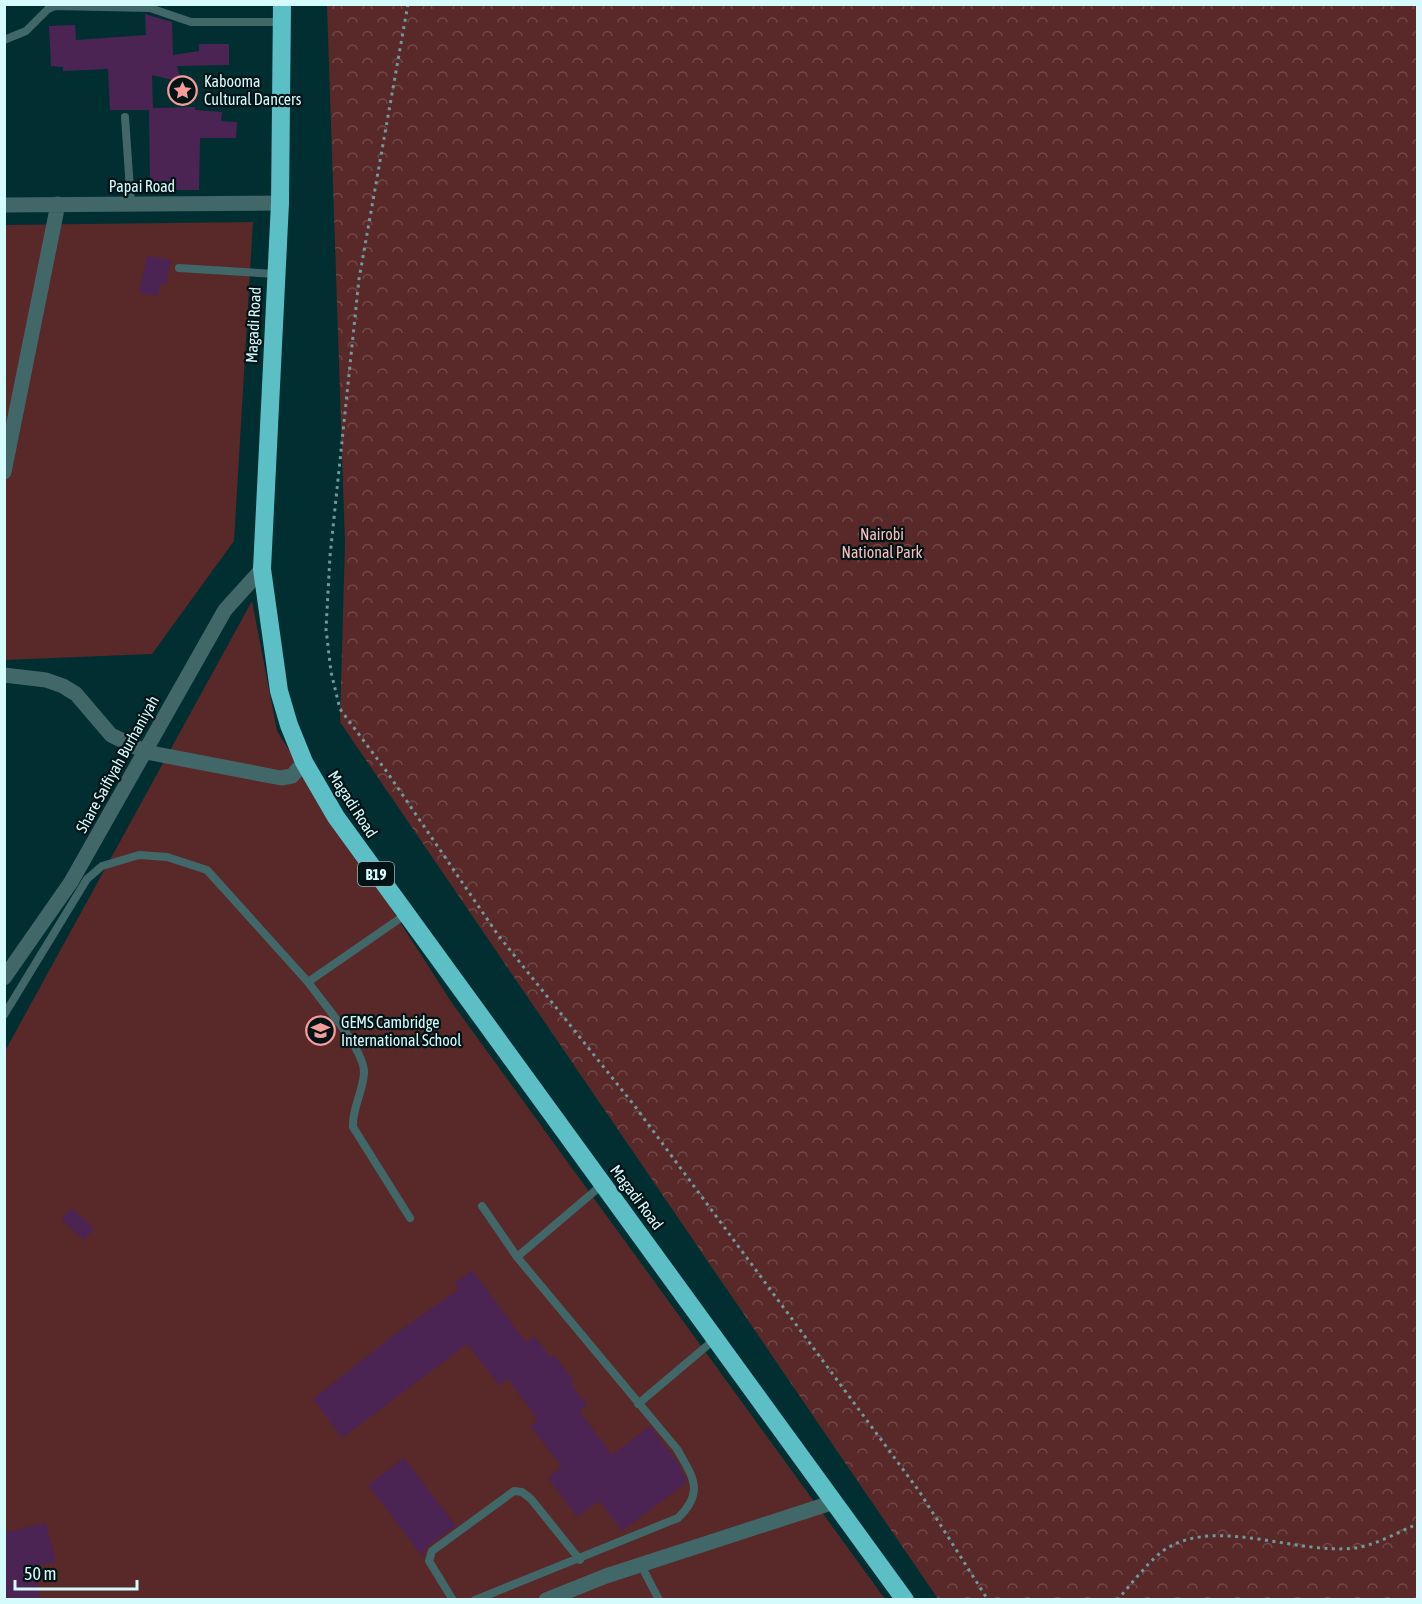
<svg xmlns="http://www.w3.org/2000/svg" width="1422" height="1604" font-family="'Asap Condensed',sans-serif">
	<style>
		.forest { fill: url(#forest-crowns) }
		.garden { fill: #592829 }
		.building { fill: #4c2454 }
		.lines { fill: none; stroke-linecap: round; stroke-linejoin: round }
		.path { stroke: #70999c; stroke-width: 3; stroke-dasharray: 3 4.5; stroke-linecap: butt }
		.lane { stroke: #426769; stroke-width: 8 }
		.street { stroke: #426769; stroke-width: 15 }
		.highway { stroke: #5bbfc5; stroke-width: 18 }
		.labels { text-anchor: middle; dominant-baseline: central; stroke-width: 4.5; stroke-linejoin: round; paint-order: stroke }
		.shield { fill: #001416; stroke: #95b6b8; stroke-width: 1.5 }
		.shield-label { font-size: 15px; font-weight: bold; fill: #d5fbfd }
		.poi-label { font-size: 16px; fill: #d5fbfd; stroke: #001416; text-anchor: start }
		.street-label { font-size: 16px; fill: #d5fbfd; stroke: #001416 }
		.park-label { font-size: 16px; fill: #fdbdbb; stroke: #001416 }
	</style>
	<defs>
		<pattern id="forest-crowns" width="20" height="18" patternUnits="userSpaceOnUse" patternTransform="scale(1.5)"><rect width="20" height="18" fill="#592829"/><path d="M2 6a3 3 0 1 1 6 0M12 15a3 3 0 1 1 6 0" fill="none" stroke="#704849"/></pattern>
	</defs>
	<rect width="100%" height="100%" fill="#002e31"/>
	<path class="forest" d="M327 5H1417V1599H938L340 722 345 543Z"/>
	<path class="garden" d="M253 222 234 541 152 654 5 660 4 225Z
		M252 601 277 731 452 1003 885 1599 5 1600V1051Z"/>
	<path class="building" d="M145 14 172 22 173 55 199 51V44H229V65L177 66 181 82 152 75 153 108 195 107V110L222 112 221 121 237 122 236 138H200L199 190H150L149 110H110L108 69 63 71V67L51 66 49 26 75 25 76 40 146 35Z
		M147 256 171 260 166 285 160 284 158 296 139 293Z
		M72 1208 94 1229 84 1240 61 1219Z
		M472 1270 526 1342 534 1336 551 1358 554 1355 574 1381 570 1383 587 1405 579 1411 612 1455 650 1426 679 1465 687 1482 622 1531 599 1501 577 1517 548 1478 562 1467 530 1426 538 1420 508 1379 499 1385 467 1344 342 1438 313 1399 394 1335 459 1289 455 1283Z
		M404 1458 456 1526 428 1546 422 1556 368 1485Z
		M46 1523 56 1562 34 1567 41 1599H4V1533Z"/>
	<g class="lines">
		<path class="path" d="M408 4 359 279 330 556 326 629 331 672 340 709 387 772 498 935 634 1105 919 1491 988 1600
			M1117 1600C1131 1585 1152 1556 1169 1547 1220 1518 1298 1555 1355 1548 1376 1545 1396 1533 1415 1525"/>
		<path class="lane" d="M4 40 26 31 48 9 55 6 150 8 191 22H282
			M125 117 131 204
			M179 268 275 274
			M405 915 308 982C322 1002 365 1050 364 1073 363 1092 352 1108 353 1127L410 1218
			M4 1015 87 879 102 866 139 855 167 857 207 870 308 982
			M517 1257 603 1184
			M638 1404 715 1339
			M641 1565 659 1600
			M453 1600 429 1561 432 1551 514 1491 522 1492 531 1499 580 1560
			M475 1600 678 1518C705 1492 693 1477 677 1449L517 1257 482 1206"/>
		<path class="street" d="M4 205 280 203
			M4 472 58 204
			M4 675 46 680 63 686 76 694 111 735 146 752 281 778 292 776 304 762
			M4 978 71 882 225 610 262 569
			M546 1600 606 1576 834 1502"/>
		<path class="highway" d="M282 4 280 203 262 569 279 691 289 725 304 762 336 817 905 1600"/>
	</g>
	<defs>
		<symbol id="sight-ring" viewBox="-11 -11 22 22"><circle r="9.5" fill="#001416" stroke="#f59b9a" stroke-width="1.5"/><path d="M0-6L1.8-2.2L6-1.7L2.9 1.2L3.7 5.4L0 3.3L-3.7 5.4L-2.9 1.2L-6-1.7L-1.8-2.2Z" fill="#f59b9a"/></symbol>
		<symbol id="school-ring" viewBox="-11 -11 22 22"><circle r="9.5" fill="#001416" stroke="#f59b9a" stroke-width="1.5"/><path d="M0-5L7-2L0 1L-7-2ZM-4 1L0 2.5L4 1V4Q0 6-4 4Z" fill="#f59b9a"/></symbol>
	</defs>
	<g fill-rule="evenodd">
		<use href="#sight-ring" x="166" y="74" width="33" height="33"/>
		<use href="#school-ring" x="304" y="1014" width="33" height="33"/>
	</g>
	<g class="labels">
		<rect class="shield" x="358" y="862" width="36" height="24" rx="4.5"/>
		<g class="shield-label">
			<text x="376" y="874">B19</text>
		</g>
		<g class="poi-label">
			<text x="204" y="81">Kabooma<tspan x="204" dy="18">Cultural Dancers</tspan></text>
			<text x="341" y="1022">GEMS Cambridge<tspan x="341" dy="18">International School</tspan></text>
		</g>
		<g class="street-label">
			<text x="142" y="186">Papai Road</text>
			<text transform="translate(253 325) rotate(-87)">Magadi Road</text>
			<text transform="translate(117 764) rotate(-61)">Share Saifiyah Burhaniyah</text>
			<text transform="translate(353 804) rotate(57)">Magadi Road</text>
			<text transform="translate(637 1197) rotate(53)">Magadi Road</text>
		</g>
		<g class="park-label">
			<text x="882" y="534">Nairobi<tspan x="882" dy="18">National Park</tspan></text>
		</g>
	</g>
	<rect width="1422" height="1604" fill="none" stroke="#d5fbfd" stroke-width="12"/>
	<path d="M15 1580v9h122v-9" fill="none" stroke="#d5fbfd" stroke-width="3"/>
	<text x="24" y="1580" font-size="18" fill="#d5fbfd" stroke="#001416" stroke-width="4.5" paint-order="stroke">50 m</text>
</svg>
